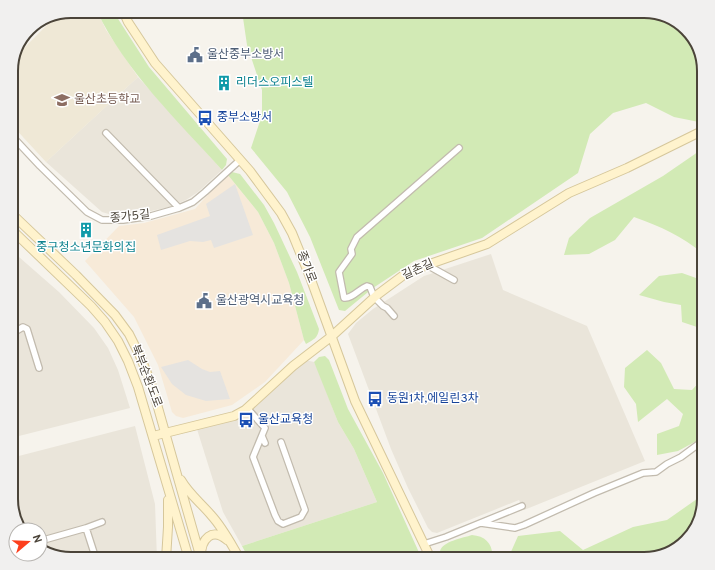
<svg xmlns="http://www.w3.org/2000/svg" width="715" height="570" font-family="Overpass,'Noto Sans KR',sans-serif">
	<style>
		.residential { fill: #eae5da }
		.commercial { fill: #f7ead8 }
		.education { fill: #efe8d6 }
		.green { fill: #d2eab5 }
		.parking { fill: #e5e3e0 }
		.lines { fill: none; stroke-linecap: round; stroke-linejoin: round }
		.street-casing { stroke: #c2bbae; stroke-width: 8 }
		.secondary-casing { stroke: #d6c79b; stroke-width: 10 }
		.street { stroke: #fff; stroke-width: 5.5 }
		.secondary { stroke: #fff3cd; stroke-width: 8 }
		.labels { text-anchor: middle; dominant-baseline: central; stroke-width: 3; stroke-linejoin: round; paint-order: stroke }
		.service-label { font-size: 12px; fill: #4e5e75; stroke: #fff; text-anchor: start }
		.culture-label { font-size: 12px; fill: #0d838f; stroke: #fff; text-anchor: start }
		.education-label { font-size: 12px; fill: #785e54; stroke: #fff; text-anchor: start }
		.transit-label { font-size: 12px; fill: #164399; stroke: #fff; text-anchor: start }
		.street-label { font-size: 12px; fill: #4b4439; stroke: #fff }
		.rim { fill: none; stroke: #4b4439; stroke-width: 2 }
	</style>
	<rect width="100%" height="100%" fill="#f6f3ec"/>
	<path class="residential" d="M138 77 222 170 198 192 186 200 170 207 151 211 127 215H112L102 212 46 162Z
		M11 250 59 292 94 328 108 348 118 370 130 408 11 438Z
		M491 254 503 290 587 326 645 461 524 510 519 500 437 533 432 532 428 528 408 488 391 449 348 334 356 323 373 309 424 276Z
		M305 360 314 362 318 370 338 422 354 449 377 502 242 546 223 512 196 426 234 416Z
		M135 426 155 504 157 559H71L40 547V530H25L11 502V458Z"/>
	<path class="commercial" d="M228 175 258 212 274 243 289 283 304 340 265 382 232 405 183 418 176 416 172 412 158 365 134 317 85 261 119 226 144 223 195 209 222 179Z"/>
	<path class="education" d="M71 11H97L106 30 138 77 46 162 11 124V67L18 54 54 18Z"/>
	<path class="green" d="M97 11H113L149 67 227 159 226 165 222 170C178 121 125 71 97 11Z
		M242 11H644C653 14 678 21 684 27 710 50 704 91 704 123L674 117 646 103 613 113 590 134 578 173 482 238 414 261 373 288 345 311 339 310 310 237 287 192 251 148 262 115V90L247 45Z
		M704 146V254C681 236 662 227 634 217L615 240 589 254 564 255 569 238 590 218 663 176 695 154Z
		M232 172 240 174 264 205 274 223 297 272 319 329C318 338 313 340 306 344L304 340 289 283 274 243 258 212 228 175Z
		M682 273 696 278 704 274V331L703 329 682 322 681 305 664 302 639 295 659 276Z
		M647 350 661 363 674 389 692 390 704 377V437L678 451 657 455V434L679 426 683 414 667 399 638 422 636 404 624 387 625 368Z
		M325 356 329 360 348 409 383 473 422 559H249L242 546 377 502 354 449 338 422 314 362 319 357Z
		M704 494V499L689 538 670 553 644 559H512L510 554 518 536 560 531 583 550 633 527 667 520Z
		M472 535C486 536 494 545 492 559H444L440 551C443 541 463 538 472 535Z"/>
	<path class="parking" d="M235 184 253 235 214 248 211 240 203 242 190 241 161 250 157 235 210 216 206 204Z
		M188 360 202 369 210 372 220 371 230 399 206 401 186 395 172 384 161 367Z"/>
	<g class="lines">
		<defs>
			<path id="street" d="M106 133 179 208
				M11 135 40 166 87 212 102 220H123L151 216 179 208 193 202 205 192 240 160
				M427 265 454 280
				M394 316 387 308 383 306 374 297 370 287 367 286C359 289 352 299 344 298L339 272 352 254 351 249 357 237 459 148
				M11 334 23 327 27 329 39 368
				M247 408 265 428 253 457 275 515 278 521 283 524 301 517 305 510 281 442
				M262 436 265 443
				M481 523 515 528 524 525 594 493 643 473 656 472 667 464 681 457 704 440
				M86 528 102 522
				M40 541 86 528 96 559
				M424 544 446 537 522 506"/>
			<path id="secondary" d="M123 11 128 22 155 63 250 171 281 213 292 233 310 277 355 401 431 559
				M11 213 76 275 115 315 129 334 140 356 151 383 201 559
				M11 229 91 306 105 322 118 341 128 361 138 387 189 559
				M153 436 234 416 245 410 293 366 332 336 377 295 405 274 427 265 487 244 569 193 627 168 704 130
				M181 480C189 494 201 503 211 515 223 528 231 544 240 559
				M201 556C201 539 212 527 227 540
				M166 559 168 527V500"/>
		</defs>
		<use href="#street" class="street-casing"/>
		<use href="#secondary" class="secondary-casing"/>
		<use href="#street" class="street"/>
		<use href="#secondary" class="secondary"/>
	</g>
	<defs>
		<symbol id="civic-bare" viewBox="-9 -9 18 18"><path d="M-.6-6.5H3V-4.5H.6V-3L4-1V1h2V6H-6V1h2V-1L-.6-3ZM-1.2 2.5V6h2.4V2.5Z" fill="#5c6f8a" stroke="#fff" stroke-width="2.5" paint-order="stroke"/></symbol>
		<symbol id="building-bare" viewBox="-9 -9 18 18"><path d="M-4-6H4V6H1V3H-1V6H-4ZM-2.5-4.3h1.7v1.8h-1.7ZM.8-4.3h1.7v1.8H.8ZM-2.5-1h1.7V.8h-1.7ZM.8-1h1.7V.8H.8Z" fill="#0f9aa8" stroke="#fff" stroke-width="2.5" paint-order="stroke"/></symbol>
		<symbol id="school-bare" viewBox="-9 -9 18 18"><path d="M0-5L7-2L0 1L-7-2ZM-4 1L0 2.5L4 1V4Q0 6-4 4Z" fill="#8d6e63" stroke="#fff" stroke-width="2.5" paint-order="stroke"/></symbol>
		<symbol id="bus-bare" viewBox="-9 -9 18 18"><path d="M-5-6H5V4H4V6H2V4H-2V6H-4V4H-5ZM-3.5-4V0h7V-4ZM-3.5 1.2v1.5H-2V1.2ZM2 1.2v1.5H3.5V1.2Z" fill="#1a4fb4" stroke="#fff" stroke-width="2.5" paint-order="stroke"/></symbol>
	</defs>
	<g fill-rule="evenodd">
		<use href="#civic-bare" x="184" y="44" width="22" height="22"/>
		<use href="#building-bare" x="213" y="72" width="22" height="22"/>
		<use href="#school-bare" x="51" y="89" width="22" height="22"/>
		<use href="#bus-bare" x="194" y="107" width="22" height="22"/>
		<use href="#building-bare" x="75" y="219" width="22" height="22"/>
		<use href="#civic-bare" x="193" y="290" width="22" height="22"/>
		<use href="#bus-bare" x="364" y="388" width="22" height="22"/>
		<use href="#bus-bare" x="235" y="409" width="22" height="22"/>
	</g>
	<g class="labels">
		<g class="service-label">
			<text x="207" y="55">울산중부소방서</text>
			<text x="216" y="301">울산광역시교육청</text>
		</g>
		<g class="culture-label">
			<text x="236" y="83">리더스오피스텔</text>
			<text x="86" y="248" text-anchor="middle">중구청소년문화의집</text>
		</g>
		<g class="education-label">
			<text x="74" y="100">울산초등학교</text>
		</g>
		<g class="transit-label">
			<text x="217" y="118">중부소방서</text>
			<text x="387" y="399">동원1차,에일린3차</text>
			<text x="258" y="420">울산교육청</text>
		</g>
		<g class="street-label">
			<text transform="translate(130 217) rotate(-6)">종가5길</text>
			<text transform="translate(306 267) rotate(69)">종가로</text>
			<text transform="translate(418 270) rotate(-24)">길촌길</text>
			<text transform="translate(146 376) rotate(69)">북부순환도로</text>
		</g>
	</g>
	<path d="M0 0H715V570H0ZM71 18H644A53 53 0 0 1 697 71V499A53 53 0 0 1 644 552H71A53 53 0 0 1 18 499V71A53 53 0 0 1 71 18Z" fill="#f1f0ef" fill-rule="evenodd"/>
	<path class="rim" d="M71 18H644A53 53 0 0 1 697 71V499A53 53 0 0 1 644 552H71A53 53 0 0 1 18 499V71A53 53 0 0 1 71 18Z"/>
	<g transform="translate(28 542) rotate(71)"><circle r="19" fill="#ffffff" stroke="#b7b4b0"/>
	<path d="M0-3L7 15L0 10L-7 15Z" fill="#fc3f1d"/>
	<text y="-6" font-size="11" font-weight="bold" text-anchor="middle" fill="#4b4439">N</text>
	</g>
</svg>
